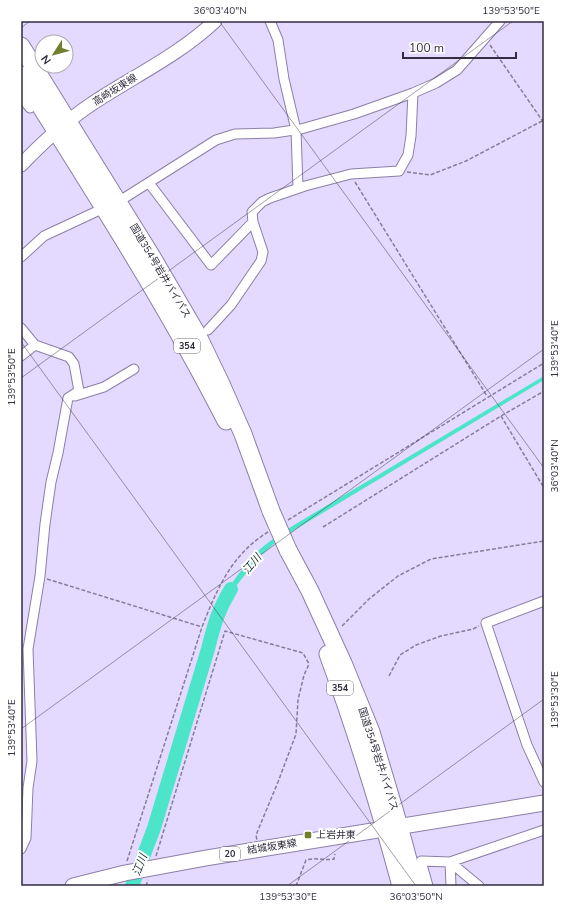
<svg xmlns="http://www.w3.org/2000/svg" width="565" height="907" font-family="'Nunito Sans','Noto Sans JP',sans-serif">
	<style>
		.water { fill: #4ce5c9 }
		.lines { fill: none; stroke-linecap: round; stroke-linejoin: round }
		.river { stroke: #4ce5c9; stroke-width: 14 }
		.street-casing { stroke: #8b7fa8; stroke-width: 11 }
		.secondary-casing { stroke: #8b7fa8; stroke-width: 15 }
		.primary-casing { stroke: #8b7fa8; stroke-width: 17 }
		.highway-casing { stroke: #8b7fa8; stroke-width: 19 }
		.path { stroke: #867e99; stroke-width: 1.5; stroke-dasharray: 4 2; stroke-linecap: butt }
		.street { stroke: #fff; stroke-width: 9 }
		.secondary { stroke: #fff; stroke-width: 13 }
		.primary { stroke: #fff; stroke-width: 15 }
		.highway { stroke: #fff; stroke-width: 17 }
		.highway-bridge-casing { stroke: #8b7fa8; stroke-width: 19; stroke-linecap: butt }
		.highway-bridge { stroke: #fff; stroke-width: 17 }
		.ticks { fill: none; stroke: #322d3f; stroke-width: 1; stroke-opacity: 0.45 }
		.poi-dot { fill: #717f2d; stroke: #fff; stroke-width: 1.5 }
		.labels { text-anchor: middle; dominant-baseline: central; stroke-width: 4; stroke-linejoin: round; paint-order: stroke }
		.shield { fill: #fff; stroke: #706c79; stroke-width: 1 }
		.shield-label { font-size: 9px; font-weight: bold; fill: #322d3f }
		.street-label { font-size: 10px; fill: #322d3f; stroke: #fff }
		.poi-label { font-size: 10px; fill: #322d3f; stroke: #fff; text-anchor: start }
		.water-label { font-size: 11px; font-style: italic; fill: #18312c; stroke: #fff }
		.neatline { fill: none; stroke: #322d3f; stroke-width: 1.5 }
		.ticks-label { font-size: 10px; text-anchor: middle; fill: #322d3f }
	</style>
	<rect width="100%" height="100%" fill="#e4d9fe"/>
	<path class="water" d="M544 376V380L296 529 275 543 259 557 233 590 223 607 219 604C229 586 242 568 256 553 267 542 281 534 294 525Z"/>
	<g class="lines">
		<path class="river" d="M132 886 154 828 208 649C214 625 218 610 231 589"/>
		<defs>
			<path id="street" d="M270 21 278 40 284 79 296 130 298 188
				M21 97 30 108
				M149 183 211 265 253 222
				M118 202 216 140 235 134 274 133 301 129 354 114 413 93 436 83 457 70 500 21
				M21 257 44 236 104 208
				M21 328 35 345 69 357 74 364 79 391 68 398 58 453 51 482 45 524 40 576 28 649 32 761 28 788 26 838 21 849
				M208 330 231 305 261 261 263 252 253 222 252 212 262 202 270 198 305 186 351 174 399 171 408 155 411 136 413 93
				M21 356 35 345
				M75 396 104 387 134 369
				M544 601 486 623 527 745 544 782
				M450 862 479 886
				M450 862 451 886
				M428 886 421 861 450 862 544 830"/>
			<path id="secondary" d="M21 165C43 142 66 121 93 103 134 76 179 55 215 21"/>
			<path id="primary" d="M73 886 125 873 206 858 544 803"/>
			<path id="highway" d="M21 46 152 257 197 334 221 384 243 434 271 511
				M21 75C92 189 165 301 226 421
				M288 550 310 591 343 663 371 732 399 826 415 886
				M328 654C356 730 380 808 401 886"/>
		</defs>
		<use href="#street" class="street-casing"/>
		<use href="#secondary" class="secondary-casing"/>
		<use href="#primary" class="primary-casing"/>
		<use href="#highway" class="highway-casing"/>
		<path class="path" d="M490 45 544 123
			M407 172 430 175 466 161 542 121
			M355 182 487 396
			M501 416 544 488
			M288 520 544 363
			M323 527 501 416 544 391
			M47 579 202 627
			M342 626 369 599 398 576 431 559 544 541
			M389 676 400 655 416 645 441 636 473 629 479 626
			M156 856 225 631 303 653 309 664 304 675 298 700 296 734 278 782 256 835 257 840
			M127 861 202 627C217 589 231 555 268 532
			M146 886 148 880
			M296 886 306 860C316 857 325 861 334 859L335 854"/>
		<use href="#street" class="street"/>
		<use href="#secondary" class="secondary"/>
		<use href="#primary" class="primary"/>
		<use href="#highway" class="highway"/>
		<defs>
			<path id="highway-bridge" d="M271 511 288 550"/>
		</defs>
		<use href="#highway-bridge" class="highway-bridge-casing"/>
		<use href="#highway-bridge" class="highway-bridge"/>
	</g>
	<path class="ticks" d="M219 21 544 468M21 28 30 21M21 342 416 886M21 378 513 21M21 729 544 349M287 886 544 699"/>
	<rect class="poi-dot" x="304" y="831" width="8" height="8" rx="2"/>
	<g class="labels">
		<g class="shield">
			<rect x="174" y="339" width="26" height="14" rx="3"/>
			<rect x="327" y="681" width="26" height="14" rx="3"/>
			<rect x="220" y="847" width="20" height="14" rx="3"/>
		</g>
		<g class="shield-label">
			<text x="187" y="346">354</text>
			<text x="340" y="688">354</text>
			<text x="230" y="854">20</text>
		</g>
		<g class="street-label">
			<text transform="translate(115 90) rotate(-32)">高崎坂東線</text>
			<text transform="translate(160 271) rotate(59)">国道354号岩井バイパス</text>
			<text transform="translate(378 759) rotate(72)">国道354号岩井バイパス</text>
			<text transform="translate(272 847) rotate(-9)">結城坂東線</text>
		</g>
		<g class="poi-label">
			<text x="316" y="835">上岩井東</text>
		</g>
		<g class="water-label">
			<text transform="translate(252 564) rotate(-50)">江川</text>
			<text transform="translate(140 865) rotate(-69)">江川</text>
		</g>
	</g>
	<rect width="565" height="907" fill="none" stroke="#ffffff" stroke-width="44"/>
	<g transform="translate(54 54) rotate(234)"><circle r="19" fill="#ffffff" stroke="#adabb2"/>
	<path d="M0-3L7 15L0 10L-7 15Z" fill="#717f2d"/>
	<text y="-6" font-size="11" font-weight="bold" text-anchor="middle" fill="#322d3f">N</text>
	</g>
	<path d="M403 52v6h113v-6" fill="none" stroke="#322d3f" stroke-width="2"/>
	<text x="409" y="52" font-size="12" fill="#322d3f" stroke="#ffffff" stroke-width="3" paint-order="stroke">100 m</text>
	<rect x="22" y="22" width="521" height="863" class="neatline"/>
	<g class="ticks-label">
		<text x="220" y="14">36°03'40"N</text>
		<text x="511" y="14">139°53'50"E</text>
		<text transform="translate(554 349) rotate(-90)" y="4">139°53'40"E</text>
		<text transform="translate(11 377) rotate(-90)" y="4">139°53'50"E</text>
		<text transform="translate(554 466) rotate(-90)" y="4">36°03'40"N</text>
		<text transform="translate(554 700) rotate(-90)" y="4">139°53'30"E</text>
		<text transform="translate(11 728) rotate(-90)" y="4">139°53'40"E</text>
		<text x="288" y="900">139°53'30"E</text>
		<text x="416" y="900">36°03'50"N</text>
	</g>
</svg>
